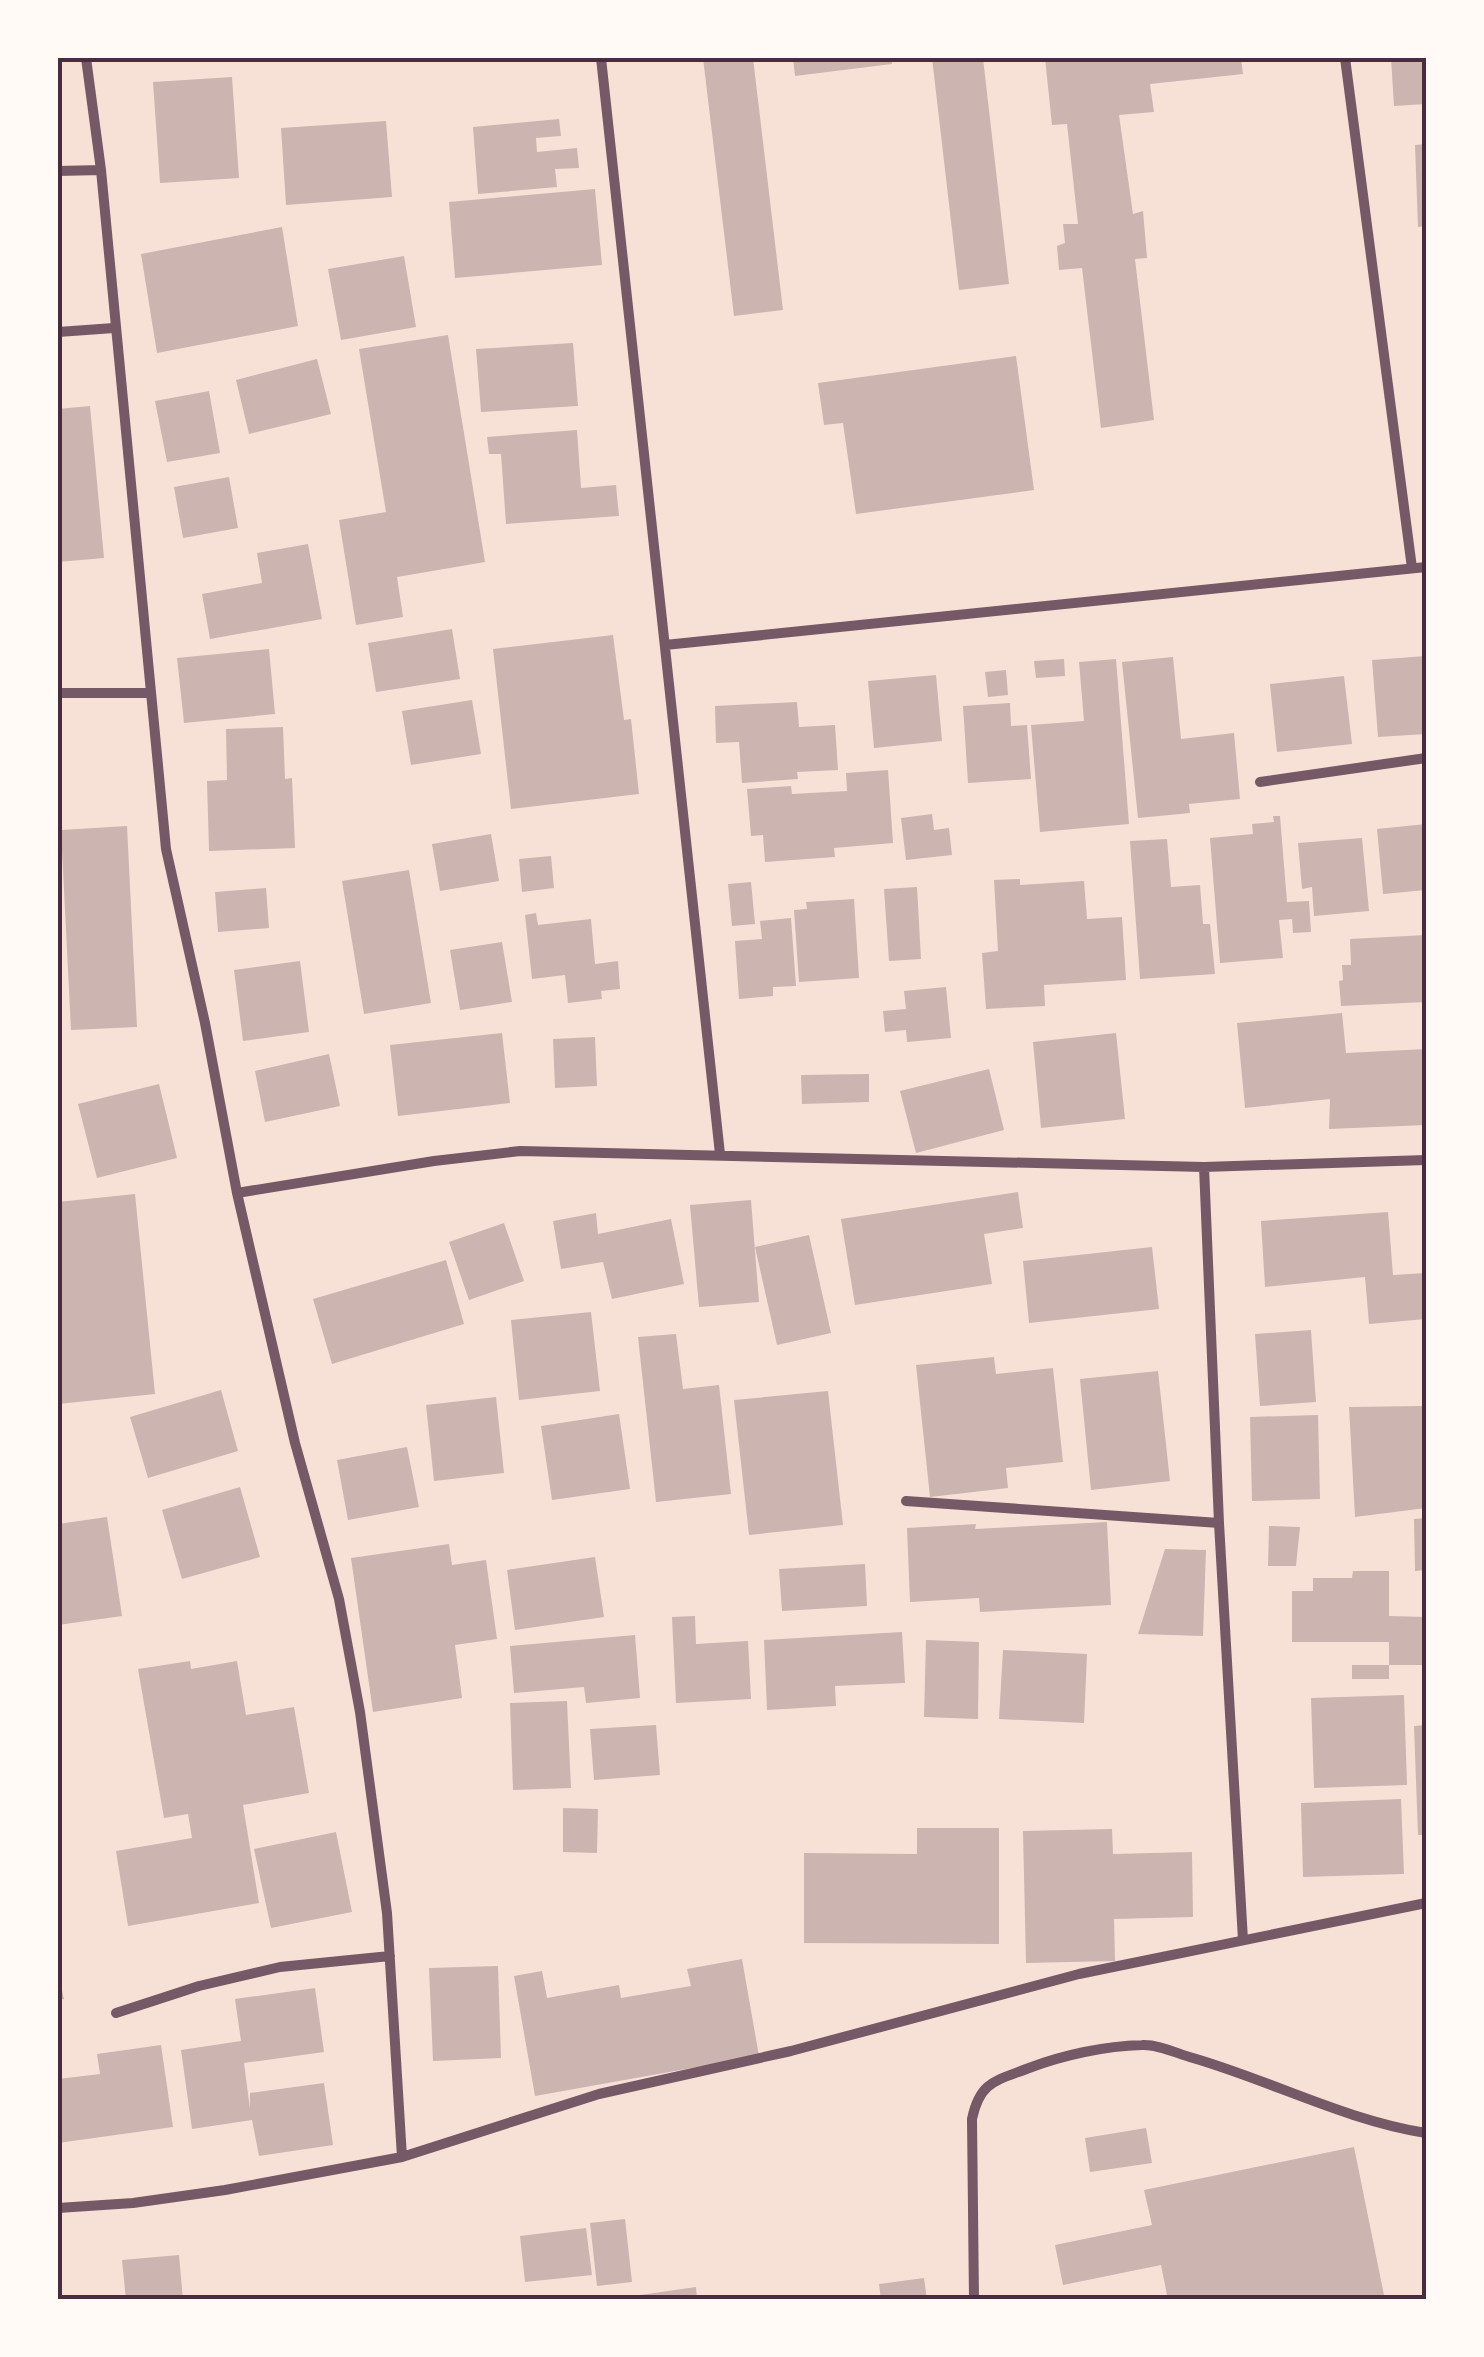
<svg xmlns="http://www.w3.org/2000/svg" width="1484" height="2357" font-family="Quicksand,sans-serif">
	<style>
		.building { fill: #ccb4b1 }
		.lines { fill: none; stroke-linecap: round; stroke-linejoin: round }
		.minor { stroke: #755966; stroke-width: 10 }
		.neatline { fill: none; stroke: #4a2c40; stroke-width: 4 }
	</style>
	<rect width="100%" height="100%" fill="#f7e1d7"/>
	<path class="building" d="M703 58H753L783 310 734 316Z
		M793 58H891L892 64 795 76Z
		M932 58H983L1009 284 959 290Z
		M1045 58H1241L1243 74 1150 84 1154 112 1119 115 1133 214 1143 211 1147 258 1135 259 1154 420 1101 428 1082 268 1059 270 1057 246 1065 243 1063 224H1078L1067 124 1052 125Z
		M1391 58H1426V104L1394 106Z
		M232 77 239 178 160 183 153 82Z
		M559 119 561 136 536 138 537 152 577 148 579 168 555 169 557 187 478 194 473 127Z
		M386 121 392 197 286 205 281 128Z
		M1426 144V226L1418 227 1415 145Z
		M595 189 602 265 455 278 449 202Z
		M282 227 298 326 157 353 141 254Z
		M404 256 416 327 341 340 328 269Z
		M448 335 485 562 397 577 403 617 356 625 339 520 386 512 359 349Z
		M573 343 578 406 481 412 476 349Z
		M1016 356 1034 490 856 514 843 423 824 425 818 383Z
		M317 359 331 414 249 434 236 380Z
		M209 391 220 453 167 462 155 401Z
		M90 406 104 558 58 562V409Z
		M577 430 581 488 616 485 619 516 506 524 501 454H489L487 437Z
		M229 477 238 528 183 538 174 487Z
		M308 544 322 619 210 639 202 594 262 583 257 553Z
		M452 629 460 679 376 692 368 643Z
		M613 635 624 720 631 719 639 794 511 809 493 649Z
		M269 649 275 714 184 723 177 658Z
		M1426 656V734L1378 737 1372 660Z
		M1173 657 1181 739 1234 733 1240 799 1189 804 1190 813 1138 818 1122 662Z
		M1064 659 1065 676 1036 678 1034 661Z
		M1116 659 1129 824 1040 832 1031 725 1084 721 1079 662Z
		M1006 670 1008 695 988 697 985 672Z
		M936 675 942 741 874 748 868 681Z
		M1344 676 1352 744 1277 752 1270 684Z
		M472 700 481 754 411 765 402 711Z
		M797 702 799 727 835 725 838 770 797 772 798 779 742 783 739 742 716 743 715 706Z
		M1010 703 1011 726 1027 725 1031 779 968 783 963 706Z
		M283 727 285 779 292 778 295 848 209 851 207 781 227 780 226 729Z
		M888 770 893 843 834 848 835 857 765 862 763 835 751 836 747 789 791 786 792 794 847 791 846 773Z
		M932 814 934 830 949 828 952 855 906 860 901 818Z
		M1273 816H1280L1287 902 1309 901 1311 932 1293 933 1292 919 1279 920 1283 958 1220 963 1210 838 1253 834 1252 824 1274 822Z
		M1426 824V890L1383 894 1377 829Z
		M127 826 137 1027 71 1030 61 830Z
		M491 834 499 881 440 891 432 844Z
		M1362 838 1369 911 1314 916 1312 887 1302 889 1298 843Z
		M1167 839 1171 887 1200 885 1203 924H1210L1215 974 1140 979 1130 841Z
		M551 856 554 888 522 892 519 859Z
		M409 870 431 1003 364 1014 342 881Z
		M1020 879V885L1084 881 1087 919 1122 917 1126 980 1044 985 1045 1006 986 1009 982 953 998 951 994 880Z
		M751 882 755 924 732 926 728 884Z
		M917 887 921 959 889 961 884 889Z
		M266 888 269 928 218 932 215 892Z
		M854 899 859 978 799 982 794 910 807 909 806 902Z
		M536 913 538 925 591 919 595 964 618 961 620 989 601 991 602 999 568 1003 565 975 532 979 525 915Z
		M791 918 796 986 773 987V996L739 999 735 941 762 939 760 921Z
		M1426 935V1002L1341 1006 1339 981 1343 980 1342 965H1351L1350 939Z
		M502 942 512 1002 460 1010 450 950Z
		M300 961 309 1032 243 1041 234 970Z
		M946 987 951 1038 907 1042 906 1030 885 1032 883 1011 906 1009 904 991Z
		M1342 1013 1346 1053 1426 1049V1125L1329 1129 1330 1099 1245 1108 1237 1023Z
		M502 1033 510 1103 398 1116 390 1045Z
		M1116 1033 1125 1119 1041 1128 1033 1042Z
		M595 1037 597 1086 555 1088 553 1039Z
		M329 1054 340 1106 265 1122 255 1071Z
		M989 1069 1004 1130 916 1153 900 1091Z
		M869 1074V1102L802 1104 801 1075Z
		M159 1084 177 1158 97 1178 78 1104Z
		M1018 1192 1023 1228 984 1234 992 1284 855 1305 841 1219Z
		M135 1194 155 1394 58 1404V1202Z
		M751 1200 759 1302 699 1307 690 1205Z
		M1388 1212 1393 1275 1426 1273V1319L1369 1324 1365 1277 1265 1287 1261 1221Z
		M596 1213 598 1234 671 1219 684 1284 612 1299 603 1262 561 1269 553 1221Z
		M504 1223 524 1281 469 1300 449 1242Z
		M809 1235 831 1333 777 1345 755 1247Z
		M1152 1247 1159 1309 1029 1323 1023 1261Z
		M446 1260 464 1324 332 1364 313 1299Z
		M591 1312 600 1391 519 1400 511 1320Z
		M1311 1330 1316 1402 1260 1406 1255 1334Z
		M676 1334 683 1389 719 1385 731 1494 656 1502 638 1337Z
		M994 1357 996 1374 1053 1368 1063 1462 1006 1468 1008 1488 930 1497 916 1365Z
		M1158 1371 1170 1481 1091 1490 1080 1379Z
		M221 1390 238 1451 148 1478 130 1417Z
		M828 1391 843 1525 749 1535 734 1400Z
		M496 1397 504 1473 434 1481 426 1405Z
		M1422 1406 1426 1508 1355 1517 1349 1407Z
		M619 1414 630 1489 552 1500 541 1426Z
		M1318 1415 1320 1499 1252 1501 1250 1417Z
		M407 1447 419 1507 348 1520 337 1460Z
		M240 1487 260 1557 182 1579 162 1510Z
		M107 1517 122 1616 58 1625V1524Z
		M1426 1518V1570L1415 1571 1414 1519Z
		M1107 1522 1111 1605 980 1612 979 1598 910 1602 907 1528 976 1524 975 1529Z
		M1269 1526 1300 1527 1296 1566H1268Z
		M449 1544 452 1565 486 1560 497 1639 455 1645 462 1698 373 1712 351 1558Z
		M1165 1549 1206 1550 1203 1636 1138 1634Z
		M595 1557 604 1617 515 1630 507 1570Z
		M865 1564 867 1606 782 1611 779 1569Z
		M1353 1571H1389V1616L1426 1617V1665H1389V1679H1352V1665H1389V1642H1292V1591H1313V1578H1352Z
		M695 1616 696 1644 748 1641 751 1699 676 1703 672 1617Z
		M902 1632 905 1683 835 1686 836 1706 767 1710 764 1640Z
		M635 1635 640 1698 586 1703 584 1687 514 1693 510 1646Z
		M926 1640 979 1642 978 1719 924 1717Z
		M1003 1650 1087 1654 1084 1723 999 1719Z
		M190 1661 191 1669 237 1661 246 1715 294 1707 309 1793 243 1805 259 1903 128 1926 116 1851 192 1838 188 1814 164 1818 138 1669Z
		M1404 1695 1407 1785 1314 1788 1311 1698Z
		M567 1701 571 1788 513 1790 510 1703Z
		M656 1725 660 1775 594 1780 590 1729Z
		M1426 1725V1835H1418L1414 1726Z
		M1401 1799 1404 1874 1303 1877 1301 1803Z
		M563 1808 598 1809 597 1853 563 1852Z
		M917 1828H999V1944L804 1943V1853L917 1854Z
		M1112 1829 1113 1854 1192 1852 1193 1917 1114 1919 1115 1961 1026 1963 1023 1831Z
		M336 1832 352 1912 271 1928 254 1849Z
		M742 1959 759 2056 535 2096 514 1976 542 1971 547 1998 619 1985 621 1998 691 1986 687 1969Z
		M498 1966 501 2058 433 2061 429 1968Z
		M58 1973 64 1999 58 2000Z
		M315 1988 324 2052 244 2063 250 2109V2093L324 2083 333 2145 259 2156 252 2120 192 2129 181 2050 241 2041 235 1999Z
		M161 2045 173 2127 58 2143V2079L100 2074 97 2054Z
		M1146 2128 1152 2163 1090 2172 1085 2138Z
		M1354 2147 1385 2300H1168L1161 2265 1063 2285 1055 2245 1152 2225 1144 2190Z
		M625 2219 632 2282 597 2286 590 2223Z
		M586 2228 592 2275 525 2282 520 2236Z
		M179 2255 183 2300H126L122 2260Z
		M924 2278 927 2300H881L879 2284Z
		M696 2287 697 2300H626V2297Z"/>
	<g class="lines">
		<path class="minor" d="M86 58 101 170 166 849 205 1023 237 1193 295 1443 339 1599 360 1712 387 1913 402 2157
			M601 58 720 1154
			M1345 58 1412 568
			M58 171 101 170
			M58 332 114 328
			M665 645 1426 567
			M58 693H150
			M1260 782 1426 758
			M1204 1167 1219 1523 1243 1940
			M237 1193 434 1161 520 1151 1204 1167 1426 1160
			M906 1501 1219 1523
			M116 2013 199 1986 280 1967 390 1956
			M58 2208 133 2203 225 2190 402 2157 599 2094 791 2051 1079 1974 1426 1903
			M974 2300 972 2119C980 2081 996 2081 1029 2068 1063 2055 1105 2046 1142 2045 1158 2044 1178 2054 1193 2058 1272 2081 1345 2120 1426 2133"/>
	</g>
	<rect width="1484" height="2357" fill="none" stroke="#fffaf5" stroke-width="120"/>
	<rect x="60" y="60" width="1364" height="2237" class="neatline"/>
</svg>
